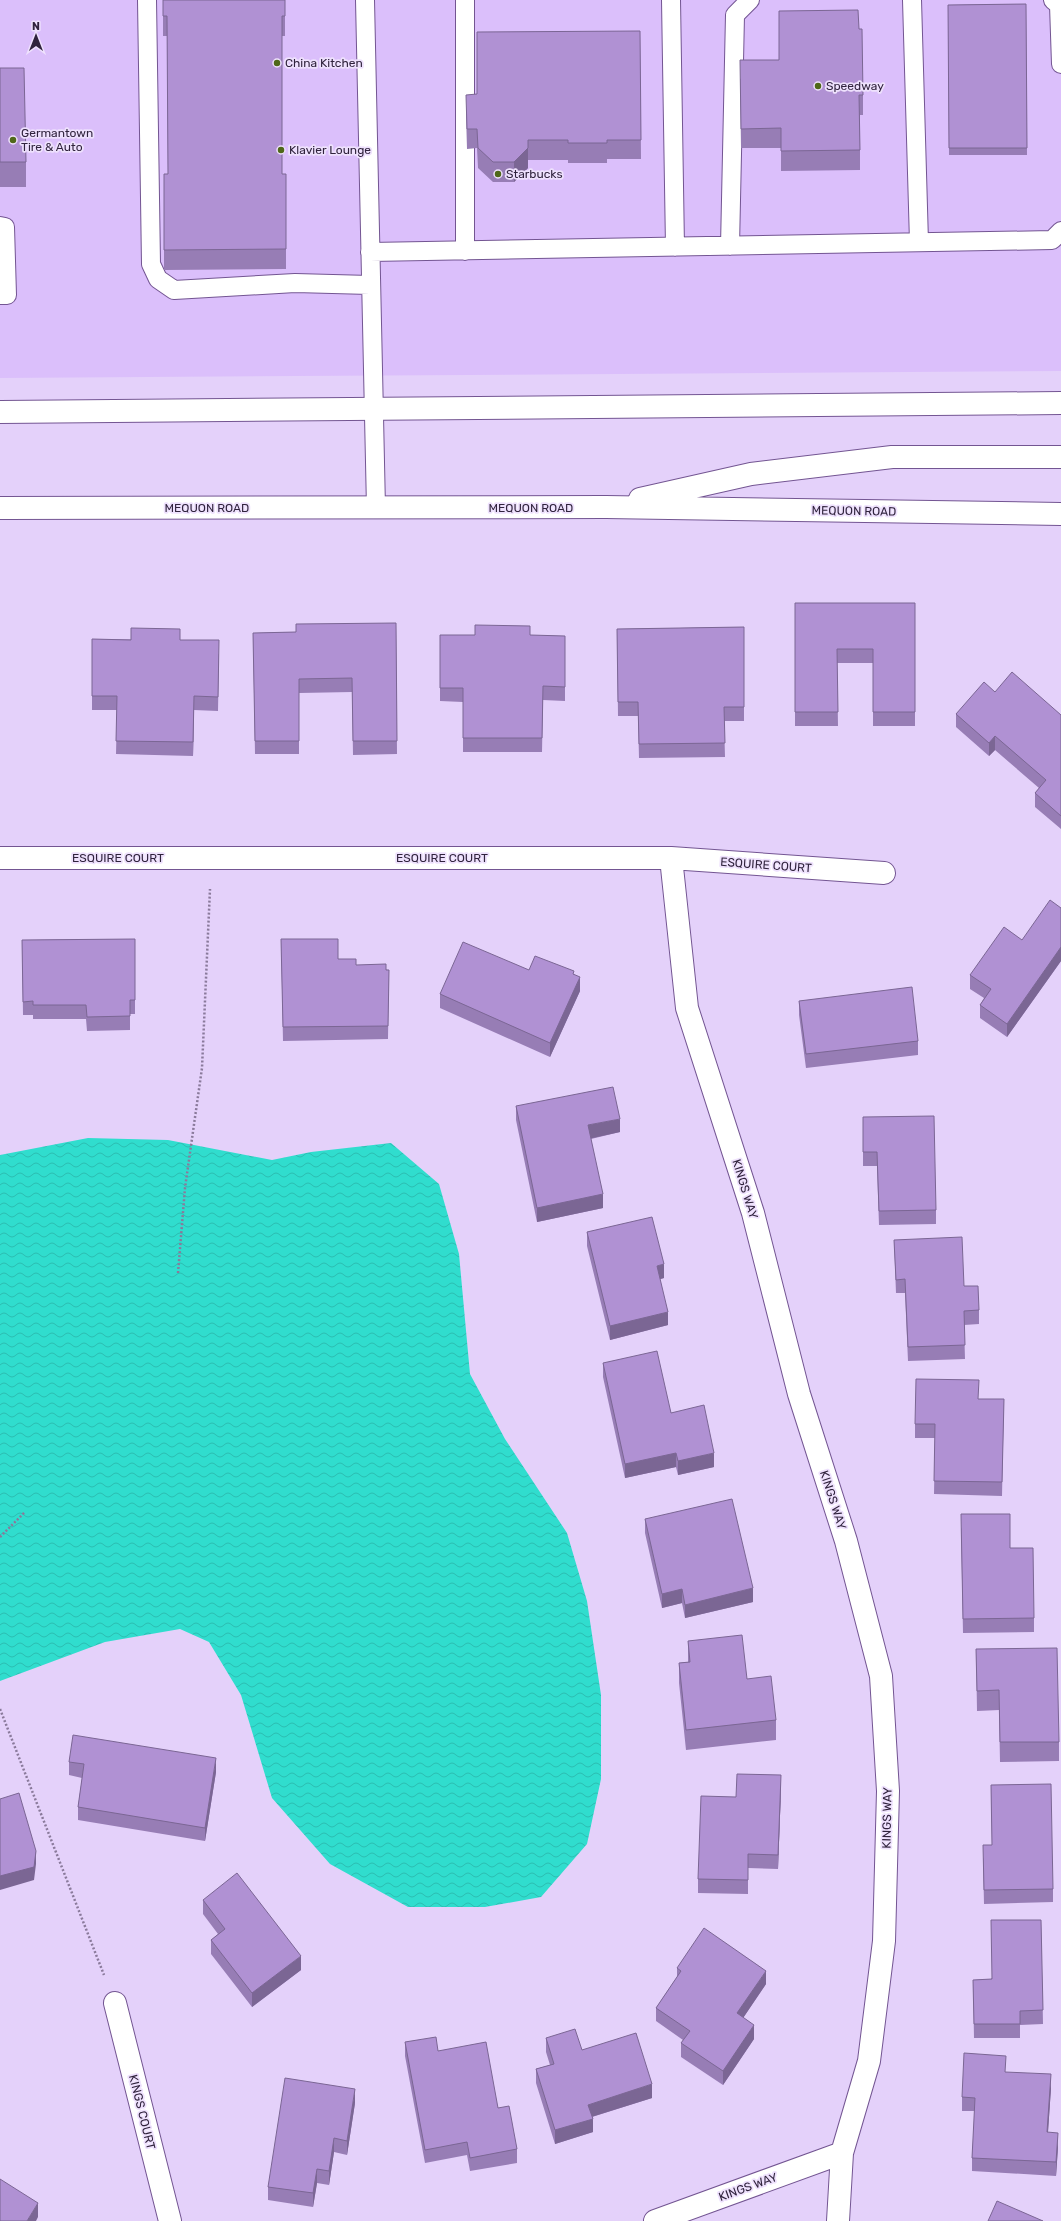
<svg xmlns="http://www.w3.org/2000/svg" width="1061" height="2221" font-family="Rubik,sans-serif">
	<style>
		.built { fill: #dbbffb }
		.water { fill: url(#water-waves) }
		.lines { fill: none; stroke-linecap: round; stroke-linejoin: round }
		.service-casing { stroke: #735592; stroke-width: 20 }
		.minor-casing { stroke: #735592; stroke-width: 24 }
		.primary-casing { stroke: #735592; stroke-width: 24 }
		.path { stroke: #8a7a9b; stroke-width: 2.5; stroke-dasharray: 2 2; stroke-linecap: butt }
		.service { stroke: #fff; stroke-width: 18 }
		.minor { stroke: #fff; stroke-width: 22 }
		.primary { stroke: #fff; stroke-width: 22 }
		.wall { fill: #977db5 }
		.shaded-wall { fill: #7b6694 }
		.building { fill: #b091d3; stroke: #7b6694 }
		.poi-dot { fill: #4f6819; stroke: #eee1fd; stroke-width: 1.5 }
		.labels { text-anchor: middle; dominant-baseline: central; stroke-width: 3.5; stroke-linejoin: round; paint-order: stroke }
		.poi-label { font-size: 12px; fill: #30233d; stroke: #eee1fd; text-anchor: start }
		.street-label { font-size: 12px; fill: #30233d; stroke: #eee1fd }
	</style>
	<defs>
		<pattern id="water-waves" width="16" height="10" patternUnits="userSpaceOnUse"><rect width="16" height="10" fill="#30ddce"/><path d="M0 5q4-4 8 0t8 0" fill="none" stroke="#2bbdb2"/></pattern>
	</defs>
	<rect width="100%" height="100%" fill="#e4d1fa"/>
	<path class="built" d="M0 0H1061V371L0 378Z"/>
	<path class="water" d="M88 1138 168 1140 272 1160 311 1152 391 1143 439 1184 459 1254 470 1374 505 1439 567 1533 587 1601 601 1695V1779L587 1844 541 1897 485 1907H408L330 1864 272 1798 241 1695 209 1642 180 1629 105 1642 0 1681V1155Z"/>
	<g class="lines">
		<defs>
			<path id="service" d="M147 0 151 264 158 279 174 290 295 283 370 285
				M365 0 376 508
				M465 0V251
				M671 0 675 247
				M912 0 919 242
				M1053 0 1059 5 1061 64
				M0 226 5 227 7 295H0
				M730 246 735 15 750 0
				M370 252 1052 240 1061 231"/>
			<path id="minor" d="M0 858H671L884 873
				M115 2003 170 2221
				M655 2221 842 2153 869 2061 884 1941 888 1791 881 1676 846 1541 799 1394 753 1213 687 1008 671 858
				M838 2221 842 2153"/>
			<path id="primary" d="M0 412 1061 403
				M640 499 751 474 892 457H1061
				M0 508 606 507 1061 514"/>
		</defs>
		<use href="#service" class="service-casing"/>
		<use href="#minor" class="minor-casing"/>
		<use href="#primary" class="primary-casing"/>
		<path class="path" d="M178 1273 185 1188 202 1068 210 889
			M0 1537 25 1512
			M0 1709 104 1975"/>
		<use href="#service" class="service"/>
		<use href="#minor" class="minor"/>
		<use href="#primary" class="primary"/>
	</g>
	<path class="wall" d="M163 0H285V36H282V174H286V269L164 270V174H168L167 36H163Z
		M1026 4 1027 155H949L948 5Z
		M859 29 863 95V115H860V170L781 171V148H741L740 79 779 60Z
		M640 31 641 159H607V163H568V160H528V168L514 182H493L478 168 477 148 467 149 466 114 477 94Z
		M0 68 26 162V187H0Z
		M795 603H915V726H873V663H837L838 726H795Z
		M396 623 397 754 353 755 352 692 299 693V754H255L253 633 296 632Z
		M744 627V721H724L725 757 639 758 638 716H618L617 629Z
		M475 635 565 636V701L543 700 542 752H463V702L440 701V688Z
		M92 639 180 640 219 654 218 711 194 710 193 756 116 754 117 710H92Z
		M995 692 1061 715V829L1035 807V793L1039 788 995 750 989 756 956 727V714Z
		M1061 908V961L1007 1037 980 1018V1005L984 998 970 989V975L1022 940Z
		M135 939V1014H130V1030L87 1031 86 1019H33V1015H23L22 940Z
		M281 939 356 965 389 970 388 1039 283 1041Z
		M529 970 574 974 580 991 550 1057 440 1008V994Z
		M799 1001 918 1041V1055L806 1068 799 1015Z
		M516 1106 620 1132 591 1139 603 1208 537 1222 516 1120Z
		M863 1117 936 1210V1224L879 1225 877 1166H863Z
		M587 1232 664 1278 660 1279 668 1325 610 1340 587 1246Z
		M894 1240 964 1286 979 1310V1324L964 1325 965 1359 908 1361 905 1293H896Z
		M603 1363 671 1413 714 1467 678 1475 676 1467 625 1478 603 1377Z
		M979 1399H1004L1002 1496 934 1494 935 1438H915V1424Z
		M645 1519 753 1602 685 1618 682 1603 662 1608 645 1533Z
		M961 1528 1010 1548 1034 1618V1632L963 1633Z
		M688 1641 747 1679 776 1720V1740L686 1750 679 1683V1663L688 1662Z
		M976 1649 1059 1742V1761L1000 1762 999 1710 977 1711Z
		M69 1762 216 1772 205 1841 78 1820V1807L82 1778 69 1775Z
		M991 1785 1053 1889V1902L984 1904 983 1859 992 1845Z
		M781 1789 778 1869 748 1868V1894L698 1893V1879L736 1797Z
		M203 1900 301 1970 252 2007 211 1954V1940L218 1934 203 1914Z
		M1041 1920 1043 2024 1020 2025V2038H974L973 1980 991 1979Z
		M677 1968 766 1984 743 2018 754 2039 723 2085 681 2057V2043L683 2040 656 2021V2008L677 1977Z
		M546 2038 582 2050 652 2098 592 2117 593 2132 555 2144 536 2083V2069L550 2065 546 2052Z
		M405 2042 438 2051 498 2108 517 2149V2163L470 2171 467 2155 425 2163 405 2056Z
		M1005 2072 1051 2088 1048 2132 1058 2147 1056 2176 972 2171V2158L975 2111H962V2097Z
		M355 2103 347 2155 334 2152 329 2185 317 2183 313 2207 268 2200V2187Z"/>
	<path class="shaded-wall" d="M528 148V168L514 182V162Z
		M194 696V710L193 756V742Z
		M995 736V750L989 756V743Z
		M1061 947V961L1007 1037V1024Z
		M580 977V991L550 1057V1043Z
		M620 1119V1132L588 1139V1125Z
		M603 1194V1208L537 1222V1208Z
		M664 1264V1278L657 1280V1266Z
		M668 1312V1325L610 1340V1326Z
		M676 1453V1467L625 1478V1464Z
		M714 1453V1467L678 1475V1461Z
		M753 1588V1602L685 1618V1605Z
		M682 1589V1603L662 1608V1594Z
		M216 1758V1772L205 1841V1828Z
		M781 1775V1789L778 1869V1855Z
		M36 1851V1864L34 1880 0 1890V1876Z
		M301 1956V1970L252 2007V1993Z
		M766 1971V1984L737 2027V2013Z
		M754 2025V2039L723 2085V2071Z
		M1051 2074V2088L1047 2146V2132Z
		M652 2084V2098L588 2118V2105Z
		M355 2089V2103L347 2155V2141Z
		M593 2119V2132L555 2144V2130Z
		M1058 2133V2147L1056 2176V2162Z
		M334 2138V2152L329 2185V2171Z
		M317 2169V2183L313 2207V2193Z
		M38 2203V2217L36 2221H27Z"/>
	<path class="building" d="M163 0H285V16H282V174H286V249L164 250V174H168L167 16H163Z
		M1026 4 1027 148H949L948 5Z
		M858 10 859 29H862L863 95H859L860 150 781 151V128L741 129 740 60H779V11Z
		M640 31 641 140H607V143H568V140H528V148L514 162H493L478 148 477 129H467L466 95 477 94V32Z
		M0 68H24L26 162H0Z
		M795 603H915V712H873V649H837L838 712H795Z
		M396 623 397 741H353L352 678 299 679V741H255L253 633 296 632V624Z
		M475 625 530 626V635L565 636V687L543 686 542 738H463V688H440V635H475Z
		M744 627V707H724L725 743 639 744 638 702H618L617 629Z
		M131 628 180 629V640H219L218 697 194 696 193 742 116 741 117 696H92V639L131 640Z
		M1012 672 1061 715V816L1035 793 1046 780 995 736 989 743 956 714 984 682 995 692Z
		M1050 900 1061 908V947L1007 1024 980 1005 991 989 970 975 1004 927 1022 940Z
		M135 939V1000H130V1016L87 1017 86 1005H33V1001L23 1002 22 940Z
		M281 939H338V959H356V965L386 964V970H389L388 1026 283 1027Z
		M463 942 529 970 535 956 574 971 573 974 580 977 550 1043 440 994Z
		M912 987 918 1041 806 1054 799 1001Z
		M613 1087 620 1119 588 1125 603 1194 537 1208 516 1106Z
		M934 1116 936 1210 879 1211 877 1152H863V1117Z
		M652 1217 664 1264 657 1266 668 1312 610 1326 587 1232Z
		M962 1237 964 1286H978L979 1310 964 1311 965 1345 908 1347 905 1279 896 1280 894 1240Z
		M657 1351 671 1413 704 1405 714 1453 678 1461 676 1453 625 1464 603 1363Z
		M916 1379 979 1380 978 1399H1004L1002 1482 934 1481 935 1424H915Z
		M732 1499 753 1588 685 1605 682 1589 662 1594 645 1519Z
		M961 1514H1010V1548H1033L1034 1618 963 1619Z
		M742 1635 747 1679 771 1676 776 1720 686 1730 679 1663 690 1662 688 1641Z
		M1057 1648 1059 1742H1000L999 1690 977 1691 976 1649Z
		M73 1735 216 1758 205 1828 78 1807 84 1764 69 1762Z
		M737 1774 781 1775 778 1855 748 1854V1880L698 1879 701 1796 736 1797Z
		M1051 1784 1053 1889 984 1890 983 1845H992L991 1785Z
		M19 1793 36 1851 34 1867 0 1876V1799Z
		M237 1873 301 1956 252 1993 211 1940 225 1929 203 1900Z
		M991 1920H1041L1043 2010 1020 2011V2024H974L973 1980 992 1979Z
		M704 1928 766 1971 737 2013 754 2025 723 2071 681 2043 690 2031 656 2008 681 1971 677 1968Z
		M575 2029 582 2050 636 2033 652 2084 588 2105 593 2119 555 2130 536 2069 554 2064 546 2038Z
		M436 2037 438 2051 486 2042 498 2108 509 2106 517 2149 470 2158 467 2142 425 2150 405 2042Z
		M964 2053 1006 2056 1005 2072 1051 2074 1047 2132 1058 2133 1056 2162 972 2158 975 2098 962 2097Z
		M285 2078 355 2089 347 2141 334 2138 329 2171 317 2169 313 2193 268 2187Z
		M0 2179 38 2203 27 2221H0Z
		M997 2201 1043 2221H988Z"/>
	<g class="poi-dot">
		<circle cx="277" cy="63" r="4"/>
		<circle cx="818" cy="86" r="4"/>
		<circle cx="13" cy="140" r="4"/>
		<circle cx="281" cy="150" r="4"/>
		<circle cx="498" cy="174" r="4"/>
	</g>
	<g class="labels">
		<g class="poi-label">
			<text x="285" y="63">China Kitchen</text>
			<text x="826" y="86">Speedway</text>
			<text x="21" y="133">Germantown<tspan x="21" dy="14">Tire &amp; Auto</tspan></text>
			<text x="289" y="150">Klavier Lounge</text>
			<text x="506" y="174">Starbucks</text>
		</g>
		<g class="street-label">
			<text x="207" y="508">MEQUON ROAD</text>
			<text x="531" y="508">MEQUON ROAD</text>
			<text transform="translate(854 511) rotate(1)">MEQUON ROAD</text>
			<text x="118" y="858">ESQUIRE COURT</text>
			<text x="442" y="858">ESQUIRE COURT</text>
			<text transform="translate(766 865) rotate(4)">ESQUIRE COURT</text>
			<text transform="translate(745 1189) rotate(73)">KINGS WAY</text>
			<text transform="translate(833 1500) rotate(72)">KINGS WAY</text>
			<text transform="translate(887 1818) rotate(-89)">KINGS WAY</text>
			<text transform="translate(142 2112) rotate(76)">KINGS COURT</text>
			<text transform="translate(748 2187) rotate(-20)">KINGS WAY</text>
		</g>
	</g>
	<g transform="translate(36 36)" stroke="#eee1fd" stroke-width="3" paint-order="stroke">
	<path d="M0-3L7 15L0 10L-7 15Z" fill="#30233d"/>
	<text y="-6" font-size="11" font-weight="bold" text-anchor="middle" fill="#30233d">N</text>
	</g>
</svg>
